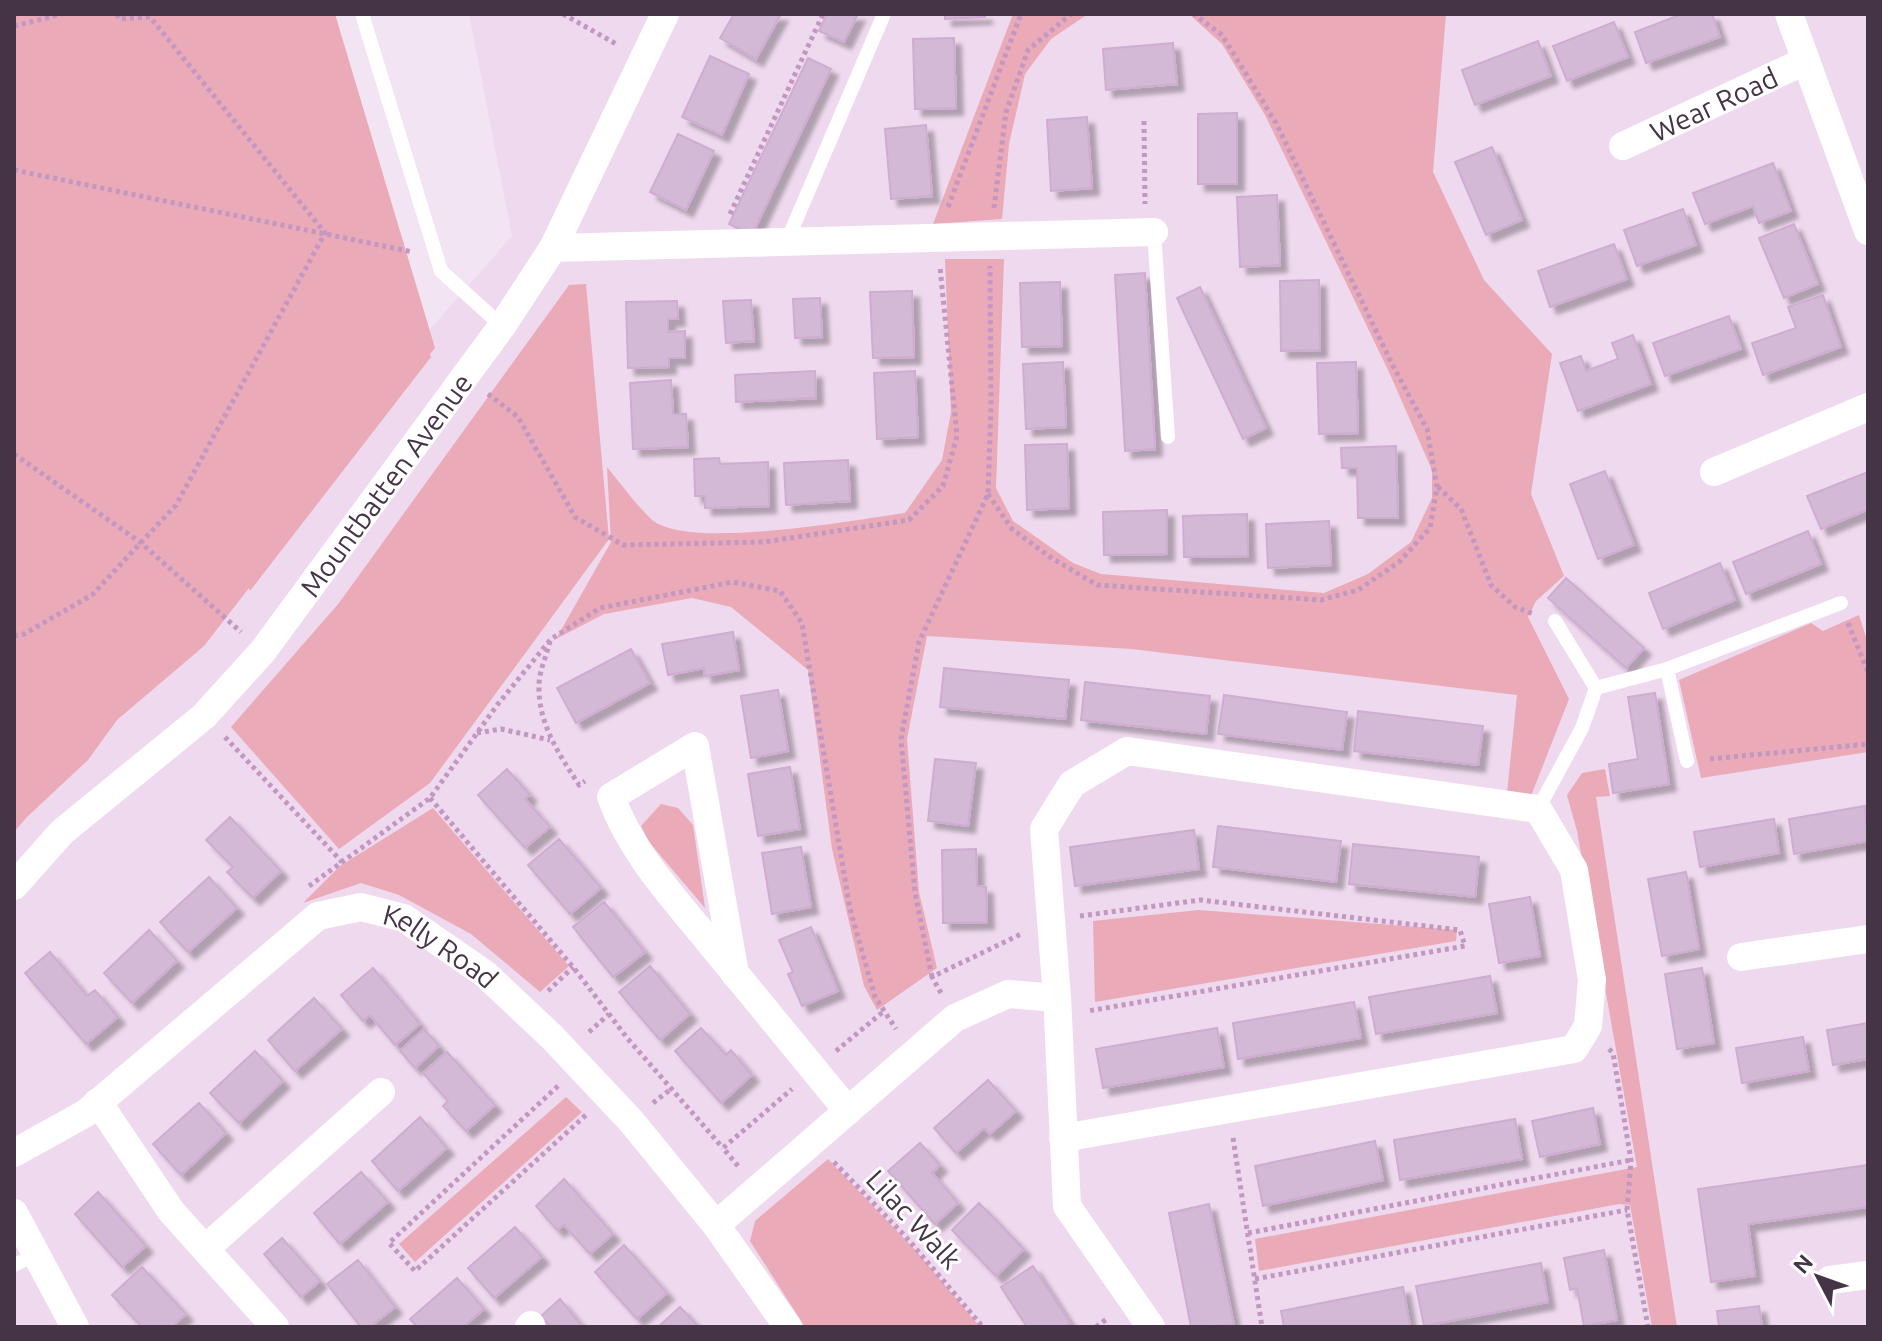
<svg xmlns="http://www.w3.org/2000/svg" width="1882" height="1341" font-family="Ubuntu,sans-serif">
	<style>
		.residential { fill: #efd9ee }
		.green { fill: #eaaab7 }
		.building { fill: #d4b9d6; stroke: #cfacd1; stroke-width: 2; filter: url(#shadow) }
		.lines { fill: none; stroke-linecap: round; stroke-linejoin: round }
		.path { stroke: #c297c2; stroke-width: 5; stroke-dasharray: 4 4; stroke-linecap: butt }
		.lane { stroke: #fff; stroke-width: 14 }
		.street { stroke: #fff; stroke-width: 28 }
		.labels { text-anchor: middle; dominant-baseline: central; stroke-width: 6; stroke-linejoin: round; paint-order: stroke }
		.street-label { font-size: 28px; fill: #453446; stroke: #fff }
	</style>
	<defs>
		<filter id="shadow"><feDropShadow dx="7" dy="7" stdDeviation="2" flood-color="#0004"/></filter>
	</defs>
	<rect width="100%" height="100%" fill="#f3e4f3"/>
	<path class="residential" d="M469 14H1868V1327H14V802L512 236Z"/>
	<path class="green" d="M14 14H335L435 348 430 354 431 357 250 591 249 588 204 646 117 720 88 760 27 817 14 832Z
		M1013 14H1093L1085 16 1051 39 1025 74 1009 144 1002 219 933 224Z
		M1189 14H1446L1433 172 1484 280 1552 354 1531 494 1564 576 1536 601 1528 617 1569 699 1531 796 1507 793 1517 695 1131 649 927 636 907 739 919 892 937 968 877 1010 864 986 832 849 808 670 731 607 692 598 604 614 556 639 611 542 607 467C617 479 644 515 655 522 696 549 854 520 905 513L942 460 951 412 945 259H1004L996 488 1013 521 1073 563 1101 574 1324 593 1368 574 1411 542 1432 498V470L1389 372 1265 115 1222 44Z
		M586 284 609 539 430 783 339 849 231 727 339 603 569 285Z
		M1859 615 1868 643V752L1701 778 1679 680 1811 623 1823 631Z
		M1605 769 1610 796 1596 797 1677 1327H1652L1630 1205 1619 1204 1259 1271 1255 1239 1637 1167 1577 831 1567 795 1582 773Z
		M661 804 678 808 693 825 705 908 649 842 641 826Z
		M433 808 569 966 540 992 471 934 399 895 361 883 303 903 340 866Z
		M1199 910 1457 930 1456 941 1095 1002 1093 921Z
		M566 1097 582 1112 415 1262 399 1244Z
		M828 1159 917 1252 980 1327H805L750 1241 755 1221Z"/>
	<path class="building" d="M734 14H781L756 59 720 38Z
		M827 14H858L844 42 819 31Z
		M945 14H985V17L945 19Z
		M1676 14H1712L1720 37 1646 63 1635 32 1677 16Z
		M1614 22 1628 57 1567 81 1553 46Z
		M954 38 956 108 915 109 913 39Z
		M1538 41 1551 76 1475 105 1462 70Z
		M1173 43 1177 84 1106 90 1103 49Z
		M710 56 749 74 722 135 682 117Z
		M808 58 831 69 752 235 729 224Z
		M1237 113V184H1198V114Z
		M1087 117 1092 188 1051 191 1047 120Z
		M926 125 932 196 891 199 885 129Z
		M678 134 714 151 686 210 650 192Z
		M1492 147 1522 220 1486 235 1455 162Z
		M1773 163 1791 211 1759 223 1753 206 1705 224 1693 193Z
		M1277 195 1280 265 1240 267 1237 197Z
		M1683 209 1696 245 1637 266 1624 230Z
		M1794 224 1818 284 1784 298 1759 238Z
		M1614 244 1627 279 1550 307 1538 271Z
		M1145 273 1155 449 1125 451 1115 275Z
		M1319 280 1320 350 1281 351 1280 281Z
		M1060 282 1062 346 1022 347 1020 283Z
		M1200 287 1266 428 1243 439 1177 298Z
		M912 291 914 357 873 358 870 292Z
		M1823 295 1841 347 1763 375 1752 343 1796 328 1788 307Z
		M820 298 822 337 795 338 793 299Z
		M751 300 754 341 726 343 723 301Z
		M677 301 678 319H668V332L685 331V358H669V367L628 368 626 302Z
		M1729 316 1741 349 1665 376 1653 343Z
		M1633 335 1651 384 1578 411 1560 363 1581 356 1586 371 1618 359 1612 343Z
		M1063 362 1066 427 1026 429 1023 364Z
		M1356 362 1358 433 1319 434 1317 363Z
		M815 371 816 398 736 402 735 375Z
		M915 371 918 437 877 439 874 373Z
		M671 380 673 414H686L688 447 633 449 630 383Z
		M1067 444 1069 508 1027 510 1025 445Z
		M1396 446 1398 518H1358L1357 468H1342L1341 448Z
		M719 458 720 464 768 462 769 506 705 508V496H695L694 459Z
		M848 460 850 501 786 505 784 463Z
		M1605 471 1634 545 1598 559 1570 484Z
		M1868 472V514L1867 510 1821 529 1807 496Z
		M1167 510V554L1104 555 1103 512Z
		M1247 514 1248 556 1184 557 1183 516Z
		M1329 521 1331 565 1268 568 1266 524Z
		M1808 531 1821 564 1746 594 1733 562Z
		M1720 563 1735 600 1663 629 1649 593Z
		M1566 578 1644 648 1626 668 1548 598Z
		M733 632 739 670 705 676 704 668 668 675 662 644Z
		M631 649 650 683 576 723 557 688Z
		M944 668 1069 680 1065 719 940 707Z
		M1085 682 1210 696 1206 734 1081 720Z
		M778 690 788 751 751 758 741 696Z
		M1655 693 1669 784 1613 793 1609 764 1638 759 1628 697Z
		M1224 695 1347 712 1342 750 1218 734Z
		M1358 711 1483 726 1478 765 1354 751Z
		M935 759 976 763 968 826 928 821Z
		M790 767 800 829 758 836 748 774Z
		M507 769 530 795 525 799 550 827 525 848 478 795Z
		M1865 806 1868 841 1794 854 1789 819Z
		M230 817 281 871 253 898 227 872 233 867 206 840Z
		M1774 819 1779 853 1700 867 1694 832Z
		M1218 826 1341 841 1336 882 1213 867Z
		M1194 830 1199 869 1075 886 1070 847Z
		M559 839 601 888 570 914 528 865Z
		M1353 844 1479 857 1475 897 1349 884Z
		M801 847 811 907 772 914 762 853Z
		M976 849 977 886 986 887 987 922 943 923 942 850Z
		M1686 872 1699 949 1662 956 1648 879Z
		M209 877 237 908 188 952 160 922Z
		M1530 897 1540 956 1499 963 1489 904Z
		M604 902 645 952 613 977 573 927Z
		M811 927 838 991 802 1006 788 974 793 972 779 940Z
		M149 930 177 961 132 1003 104 973Z
		M50 952 87 996 95 990 118 1017 86 1044 25 973Z
		M650 966 690 1014 660 1040 619 992Z
		M373 968 420 1024 395 1045 370 1015 363 1021 341 995Z
		M1702 968 1714 1043 1677 1049 1665 974Z
		M1490 976 1497 1013 1376 1034 1369 997Z
		M314 998 342 1029 295 1071 268 1040Z
		M1354 1002 1361 1038 1238 1059 1233 1023Z
		M1868 1023V1059L1833 1065 1827 1030Z
		M701 1028 726 1055 731 1050 752 1075 721 1103 675 1051Z
		M1217 1028 1224 1067 1103 1088 1096 1049Z
		M424 1029 439 1046 415 1068 400 1051Z
		M1803 1037 1809 1071 1742 1083 1736 1048Z
		M255 1051 283 1081 239 1123 210 1093Z
		M447 1052 495 1105 466 1131 443 1106 448 1101 423 1073Z
		M988 1080 1016 1111 990 1134 984 1128 956 1153 934 1128Z
		M199 1103 226 1133 181 1175 153 1144Z
		M1593 1108 1600 1144 1540 1157 1532 1121Z
		M420 1117 447 1148 398 1191 372 1161Z
		M1515 1119 1522 1159 1400 1180 1394 1140Z
		M1375 1141 1383 1180 1263 1206 1255 1166Z
		M920 1143 940 1165 932 1173 958 1203 935 1224 888 1171Z
		M1868 1165V1207L1748 1224 1755 1276 1711 1282 1698 1189Z
		M361 1172 388 1202 340 1244 314 1213Z
		M564 1179 613 1234 590 1254 564 1225 557 1230 536 1206Z
		M98 1192 146 1246 122 1267 75 1214Z
		M979 1203 1024 1249 996 1276 952 1230Z
		M1209 1204 1234 1325 1191 1327 1169 1213Z
		M515 1227 542 1257 494 1298 468 1268Z
		M282 1238 320 1281 301 1297 264 1254Z
		M624 1245 667 1293 637 1319 595 1272Z
		M1604 1250 1617 1320 1584 1326 1577 1288 1570 1290 1564 1258Z
		M358 1260 395 1307 370 1327H361L327 1284Z
		M1541 1263 1548 1302 1424 1326 1416 1286Z
		M1033 1266 1070 1323 1064 1327H1027L1001 1287Z
		M142 1267 186 1314 172 1327H142L112 1295Z
		M457 1278 484 1309 463 1327H417L410 1319Z
		M1403 1287 1410 1326 1284 1327 1281 1311Z
		M560 1299 583 1327H550L541 1316Z
		M1759 1306 1762 1327H1719L1717 1311Z
		M680 1307 699 1327H658Z"/>
	<g class="lines">
		<path class="path" d="M563 14 618 45
			M14 26 62 14
			M1144 121 1145 204
			M14 170 413 252
			M948 207 1021 14
			M994 208 1006 112 1028 50 1071 14
			M730 214 823 14
			M488 394 518 417 575 517 623 545 764 542 909 520 943 486 957 436 940 267
			M14 454 140 542 241 632
			M1438 487 1461 509 1491 585 1515 607 1534 614
			M988 494 1012 529 1050 557 1097 585 1321 600 1358 590 1399 562 1430 528 1437 487 1427 429 1393 366 1276 123 1222 35 1194 14
			M1848 623 1868 672
			M14 636 24 634 92 595 176 505 325 233 150 17 119 19 117 14
			M550 641C547 655 539 671 539 685 538 724 559 754 579 785L585 781
			M477 733 501 729 550 740
			M225 737 342 862
			M1710 759 1868 744
			M430 798 573 967 628 1039 723 1148
			M309 886 430 798 498 704 551 639 600 608 733 582 780 591 802 623 850 909 875 997 896 1029
			M1080 916 1200 900 1460 930 1465 946 1088 1011
			M932 977 915 893 901 739 919 642 988 494 991 407 990 266
			M548 991 573 967
			M941 993 932 977 1021 934
			M589 1032 609 1014
			M1609 1049 1613 1053 1631 1160 1627 1210 1648 1327
			M836 1051 884 1011
			M558 1086 389 1243 415 1271 587 1114
			M653 1103 671 1089
			M1233 1138 1262 1327
			M834 1162 906 1237 983 1327
			M738 1166 723 1148 792 1089
			M1248 1233 1631 1160
			M1255 1279 1627 1210
			M1096 1327 1108 1318"/>
		<path class="lane" d="M362 14 441 271 502 326
			M1154 232 1168 437
			M787 241 884 14
			M1667 669 1687 761
			M1596 688 1667 669 1841 603
			M1538 809 1582 728 1596 688 1555 621
			M14 1265 36 1255"/>
		<g class="street">
			<path d="M1789 14 1868 231"/>
			<path id="s1" d="M1623 146 1805 61"/>
			<path d="M553 248 1154 232"/>
			<path d="M1714 472 1868 407"/>
			<path id="s2" d="M14 886 62 832 204 716 263 651 502 326 553 248 665 14"/>
			<path d="M1741 957 1868 939"/>
			<path d="M735 974 695 746 611 797C632 854 673 897 711 944 756 999 802 1055 848 1111"/>
			<path d="M98 1102 171 1211 275 1327"/>
			<path d="M1063 1138 1574 1049 1588 1026 1592 980 1574 870 1538 809 1127 751 1072 784 1044 829 1057 998 1058 1016 1067 1206 1151 1327"/>
			<path id="s3" d="M14 1153 86 1113 318 916 361 907 404 918 485 974 552 1037 631 1121 716 1225 788 1327"/>
			<path d="M14 1213 75 1327"/>
			<path d="M716 1225 955 1018 1008 994 1057 998"/>
			<path d="M205 1249 381 1092"/>
			<path d="M1830 1280 1868 1275"/>
			<path d="M529 1327 531 1325"/>
		</g>
	</g>
	<g class="labels">
		<g class="street-label">
			<text stroke="none"><textPath href="#s1" startOffset="100">Wear Road</textPath></text>
			<text stroke="none"><textPath href="#s2" startOffset="550">Mountbatten Avenue</textPath></text>
			<text stroke="none"><textPath href="#s3" startOffset="520">Kelly Road</textPath></text>
			<text transform="translate(914 1219) rotate(47)">Lilac Walk</text>
		</g>
	</g>
	<rect width="1882" height="1341" fill="none" stroke="#453446" stroke-width="32"/>
	<g transform="translate(1818 1277) rotate(311)" stroke="#ffffff" stroke-width="6" paint-order="stroke">
	<path d="M0-6L14 30L0 20L-14 30Z" fill="#453446"/>
	<text y="-12" font-size="22" font-weight="bold" text-anchor="middle" fill="#453446">N</text>
	</g>
</svg>
